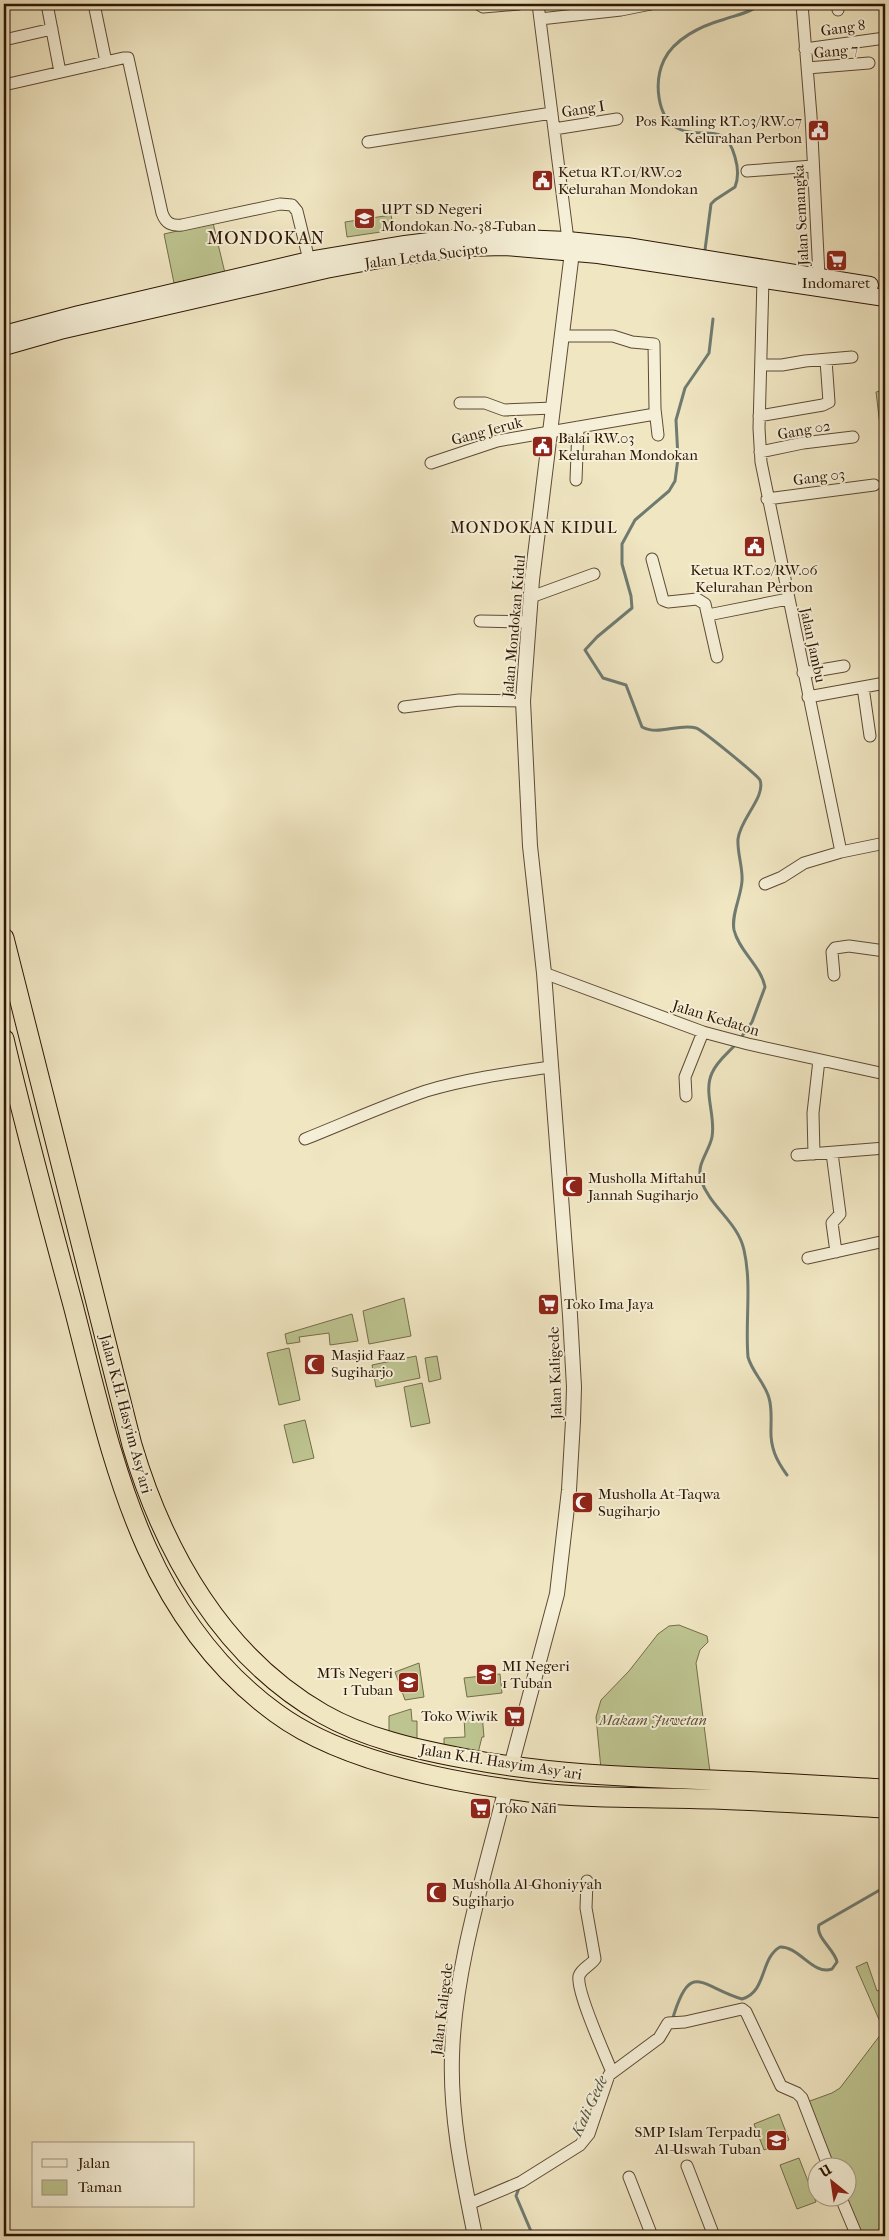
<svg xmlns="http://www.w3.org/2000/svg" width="889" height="2240" font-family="'IM FELL French Canon',serif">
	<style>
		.green { fill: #bdc490; stroke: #756d4a }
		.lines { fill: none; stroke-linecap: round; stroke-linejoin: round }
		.stream { stroke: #6f7b71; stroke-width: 3 }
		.minor-casing { stroke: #5e4a34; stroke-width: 13 }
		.tertiary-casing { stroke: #5e4a34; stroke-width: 16 }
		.secondary-casing { stroke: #2d1604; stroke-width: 18 }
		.trunk-casing { stroke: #2d1604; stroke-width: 21 }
		.minor { stroke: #f5efd7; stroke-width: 11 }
		.tertiary { stroke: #f5efd7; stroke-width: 14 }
		.secondary { stroke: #f5efd7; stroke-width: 16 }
		.trunk { stroke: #f0e6c2; stroke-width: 19 }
		.labels { text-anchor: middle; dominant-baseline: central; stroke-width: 4; stroke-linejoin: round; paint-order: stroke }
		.street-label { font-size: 15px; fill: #2d1604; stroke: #f5efd7 }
		.poi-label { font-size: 15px; fill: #2d1604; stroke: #f5efd7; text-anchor: start }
		.park-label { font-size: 15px; font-style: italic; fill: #5f5335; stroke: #f5efd7 }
		.neighbourhood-label { font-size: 16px; letter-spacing: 1px; fill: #2d1604; stroke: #f5efd7 }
		.water-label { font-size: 16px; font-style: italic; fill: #545143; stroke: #f5efd7 }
		.quarter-label { font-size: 18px; letter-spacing: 1px; fill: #2d1604; stroke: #f5efd7 }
	</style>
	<rect width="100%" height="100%" fill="#f0e6c2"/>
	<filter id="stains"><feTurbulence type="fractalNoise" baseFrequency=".004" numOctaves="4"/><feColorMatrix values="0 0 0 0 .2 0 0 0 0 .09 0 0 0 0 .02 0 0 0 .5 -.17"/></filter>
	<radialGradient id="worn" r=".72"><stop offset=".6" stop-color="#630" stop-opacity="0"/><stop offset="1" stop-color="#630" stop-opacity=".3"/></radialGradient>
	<path class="green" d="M391 215 394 230 347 237 345 222Z
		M213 223 225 273 174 283 164 234Z
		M885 390V468L876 392Z
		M404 1298 411 1336 369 1344 363 1311Z
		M352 1314 358 1341 330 1345 329 1333 299 1337 300 1342 287 1344 285 1334Z
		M289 1348 300 1400 279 1405 267 1353Z
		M416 1356 420 1378 376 1387 372 1365Z
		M437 1356 441 1379 429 1382 425 1358Z
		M422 1383 430 1423 411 1427 404 1387Z
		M305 1420 314 1458 293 1463 284 1425Z
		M679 1625 707 1636 708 1642 700 1650 696 1663 710 1772 601 1769 596 1717 601 1700 629 1671 658 1634 669 1626Z
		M419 1663 424 1697 405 1700 395 1672Z
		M500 1674 502 1693 467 1697 464 1678Z
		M411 1709 412 1721H417V1742L389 1734V1716Z
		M482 1714 484 1737H482L478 1753 444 1747V1738L465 1737 464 1716Z
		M867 1962 877 1991 885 1988V2171L879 2174 883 2186 885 2185V2236H861L846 2198V2168L833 2167 807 2102 832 2093 840 2088 881 2034V2024L856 1967Z
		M779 2114 789 2140 764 2150 754 2124Z
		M799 2158 816 2202 797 2209 780 2165Z"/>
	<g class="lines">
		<path class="stream" d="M705 250 711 204 715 200 735 187C739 177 738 167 735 157 725 120 703 140 679 129 656 118 654 81 664 60 674 39 701 26 722 20 736 15 750 13 761 4
			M713 319 709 353 685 388 676 420 678 458 675 481 669 491 635 520 622 544V564L631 596 632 608 597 637 585 650 603 678 626 685 642 727C658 736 679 723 696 728 701 729 756 774 760 780 766 797 740 819 738 839 737 853 743 867 742 881 741 897 731 915 734 930 739 951 761 966 765 987L752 1022 740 1039
			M736 1044C728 1053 717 1061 712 1073 703 1092 716 1116 712 1137 709 1152 696 1164 701 1180 710 1207 738 1222 744 1250 752 1285 745 1322 748 1357 752 1372 765 1383 769 1398 772 1408 771 1418 771 1428 770 1447 776 1460 787 1475
			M672 2021C690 1958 701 1987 742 1999 767 1992 760 1958 780 1947 799 1946 813 1976 832 1969L837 1962C835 1950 815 1937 819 1925L885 1887
			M663 2041 670 2029
			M519 2188 516 2196 533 2236"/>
		<defs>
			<path id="minor" d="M47 4 60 72
				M94 4 106 62
				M478 4 483 7 519 4
				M538 4 568 240
				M802 4 811 116 819 276
				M838 4V10
				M540 19 621 10 651 4
				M4 40 52 29
				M805 49 885 38
				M807 68 869 63
				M4 85 123 58H128L162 213C166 224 172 226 182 225L280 204 292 205 297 211 309 260
				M554 129 617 119
				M368 142 552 113
				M747 171 813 166
				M763 279 759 428 761 462 841 852 885 843
				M562 336H613L632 342 654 344 655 409 658 435
				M761 365H782L805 361 852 357
				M460 403H485L504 410 554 408
				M759 416 823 405 829 402 826 360
				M760 452 803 443 853 437
				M431 463 497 441 655 414
				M576 480 578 427
				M767 499 874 485
				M652 559 663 600 668 602 697 599 705 604 717 657
				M531 597 594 574
				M708 615 788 599
				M480 621 528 622
				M803 673 844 666
				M863 687 870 736
				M808 697 885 683
				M404 707 459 700 523 701
				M765 884 782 877 804 863 841 852
				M544 973 703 1032 748 1044 885 1074
				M834 975 832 952 835 948 849 946 885 951
				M686 1096 685 1077 703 1032
				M305 1139C345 1123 385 1105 426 1091 466 1079 508 1073 550 1067
				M832 1153 840 1214 832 1223 836 1252
				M814 1154 813 1113 819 1060
				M797 1155 885 1148
				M808 1258 885 1241
				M587 1881 586 1908 595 1959C591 1965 581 1969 579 1976 576 1991 605 2055 612 2072
				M687 2166 714 2236
				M629 2177 652 2236
				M841 2198 857 2236
				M469 2204 521 2182 580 2145 589 2134 609 2075 659 2038 668 2023 685 2022 742 2009 746 2012 781 2086 797 2093 802 2098 829 2168"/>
			<path id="tertiary" d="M511 1766 557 1594 569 1490 573 1421 574 1387 570 1315 544 973 530 846 523 701 532 580 572 252
				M475 2236C463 2177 450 2117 452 2056 454 1969 485 1873 506 1788"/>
			<path id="secondary" d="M4 334 79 314 309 260 405 244 469 236 568 240 627 246 870 285
				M4 347 60 331 326 270 390 258 465 248 505 247 598 255 885 298"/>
			<path id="trunk" d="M4 938 132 1445C164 1553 223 1657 323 1714 365 1738 415 1749 462 1758 545 1774 627 1777 712 1780 770 1782 827 1786 885 1789
				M4 1039C25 1128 49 1217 73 1305 112 1455 141 1615 276 1713 341 1761 450 1782 529 1792 590 1799 652 1797 714 1799 771 1801 828 1805 885 1808"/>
		</defs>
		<use href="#minor" class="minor-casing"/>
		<use href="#tertiary" class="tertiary-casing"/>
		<use href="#secondary" class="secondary-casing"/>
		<use href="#trunk" class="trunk-casing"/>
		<use href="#minor" class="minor"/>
		<use href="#tertiary" class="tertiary"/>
		<use href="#secondary" class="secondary"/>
		<use href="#trunk" class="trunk"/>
	</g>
	<defs>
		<symbol id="civic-square" viewBox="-11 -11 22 22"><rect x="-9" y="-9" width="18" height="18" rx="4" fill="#8f2418" stroke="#f5efd7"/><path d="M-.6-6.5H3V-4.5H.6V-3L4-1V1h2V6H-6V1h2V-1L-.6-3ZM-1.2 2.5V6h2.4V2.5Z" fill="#fff"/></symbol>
		<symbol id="school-square" viewBox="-11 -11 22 22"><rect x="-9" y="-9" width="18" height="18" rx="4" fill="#8f2418" stroke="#f5efd7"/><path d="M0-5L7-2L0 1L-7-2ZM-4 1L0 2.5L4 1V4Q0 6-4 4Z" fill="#fff"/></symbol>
		<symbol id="supermarket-square" viewBox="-11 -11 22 22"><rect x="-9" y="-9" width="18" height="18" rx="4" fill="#8f2418" stroke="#f5efd7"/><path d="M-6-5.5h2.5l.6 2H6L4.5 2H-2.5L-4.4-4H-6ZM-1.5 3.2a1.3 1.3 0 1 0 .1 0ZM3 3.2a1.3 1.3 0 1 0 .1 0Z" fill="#fff"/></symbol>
		<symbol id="mosque-square" viewBox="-11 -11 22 22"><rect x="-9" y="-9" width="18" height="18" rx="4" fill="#8f2418" stroke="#f5efd7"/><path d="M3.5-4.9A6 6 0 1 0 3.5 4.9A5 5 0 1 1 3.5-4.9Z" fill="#fff"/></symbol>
	</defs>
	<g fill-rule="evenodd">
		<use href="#civic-square" x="806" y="118" width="25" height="25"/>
		<use href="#civic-square" x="530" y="168" width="25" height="25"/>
		<use href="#school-square" x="352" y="206" width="25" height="25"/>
		<use href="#supermarket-square" x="824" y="248" width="25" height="25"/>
		<use href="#civic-square" x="530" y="434" width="25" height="25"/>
		<use href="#civic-square" x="742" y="534" width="25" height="25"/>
		<use href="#mosque-square" x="560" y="1174" width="25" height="25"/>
		<use href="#supermarket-square" x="536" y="1292" width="25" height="25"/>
		<use href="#mosque-square" x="302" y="1352" width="25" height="25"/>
		<use href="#mosque-square" x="570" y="1490" width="25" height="25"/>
		<use href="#school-square" x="474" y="1662" width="25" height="25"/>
		<use href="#school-square" x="396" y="1670" width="25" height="25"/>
		<use href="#supermarket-square" x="502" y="1704" width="25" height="25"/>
		<use href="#supermarket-square" x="468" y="1796" width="25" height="25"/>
		<use href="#mosque-square" x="424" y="1880" width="25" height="25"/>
		<use href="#school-square" x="764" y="2128" width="25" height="25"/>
	</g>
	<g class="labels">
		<g class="street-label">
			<text transform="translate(843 28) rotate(-8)">Gang 8</text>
			<text transform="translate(836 51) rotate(-5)">Gang 7</text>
			<text transform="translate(583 109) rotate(-9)">Gang I</text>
			<text transform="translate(801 215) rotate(-93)">Jalan Semangka</text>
			<text transform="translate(426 256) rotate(-7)">Jalan Letda Sucipto</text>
			<text transform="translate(804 430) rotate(-10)">Gang 02</text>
			<text transform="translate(487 431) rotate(-15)">Gang Jeruk</text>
			<text transform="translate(819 477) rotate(-7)">Gang 03</text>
			<text transform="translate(514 626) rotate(-85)">Jalan Mondokan Kidul</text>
			<text transform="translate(813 645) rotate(78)">Jalan Jambu</text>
			<text transform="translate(716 1018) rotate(17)">Jalan Kedaton</text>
			<text transform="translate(555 1373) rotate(-92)">Jalan Kaligede</text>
			<text transform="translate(126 1414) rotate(75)">Jalan K.H. Hasyim Asy'ari</text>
			<text transform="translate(501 1762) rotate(9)">Jalan K.H. Hasyim Asy'ari</text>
			<text transform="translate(442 2009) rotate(-83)">Jalan Kaligede</text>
		</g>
		<g class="poi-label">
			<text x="802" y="121" text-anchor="end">Pos Kamling RT.03/RW.07<tspan x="802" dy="17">Kelurahan Perbon</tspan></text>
			<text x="558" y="172">Ketua RT.01/RW.02<tspan x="558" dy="17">Kelurahan Mondokan</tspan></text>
			<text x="381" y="209">UPT SD Negeri<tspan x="381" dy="17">Mondokan No. 38 Tuban</tspan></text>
			<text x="836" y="283" text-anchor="middle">Indomaret</text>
			<text x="558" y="438">Balai RW.03<tspan x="558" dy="17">Kelurahan Mondokan</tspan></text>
			<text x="754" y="570" text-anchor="middle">Ketua RT.02/RW.06<tspan x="754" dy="17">Kelurahan Perbon</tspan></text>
			<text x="588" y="1178">Musholla Miftahul<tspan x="588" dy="17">Jannah Sugiharjo</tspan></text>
			<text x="564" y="1304">Toko Ima Jaya</text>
			<text x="331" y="1355">Masjid Faaz<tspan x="331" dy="17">Sugiharjo</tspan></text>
			<text x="598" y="1494">Musholla At-Taqwa<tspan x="598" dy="17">Sugiharjo</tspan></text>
			<text x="502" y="1666">MI Negeri<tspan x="502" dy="17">1 Tuban</tspan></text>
			<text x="393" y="1673" text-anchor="end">MTs Negeri<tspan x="393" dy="17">1 Tuban</tspan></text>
			<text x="498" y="1716" text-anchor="end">Toko Wiwik</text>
			<text x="496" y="1808">Toko Nafi</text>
			<text x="452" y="1884">Musholla Al-Ghoniyyah<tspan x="452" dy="17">Sugiharjo</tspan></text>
			<text x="761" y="2132" text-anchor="end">SMP Islam Terpadu<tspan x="761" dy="17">Al-Uswah Tuban</tspan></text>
		</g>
		<g class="park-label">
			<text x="653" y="1720">Makam Juwetan</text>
		</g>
		<g class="neighbourhood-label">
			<text x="534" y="527">MONDOKAN KIDUL</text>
		</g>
		<g class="water-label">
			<text transform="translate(589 2106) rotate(-65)">Kali Gede</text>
		</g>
		<g class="quarter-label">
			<text x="266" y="238">MONDOKAN</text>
		</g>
	</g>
	<rect width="889" height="2240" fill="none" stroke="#f0e6c2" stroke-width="20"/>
	<rect x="5" y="5" width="879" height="2230" fill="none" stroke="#2d1604" stroke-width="2.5"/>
	<rect x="10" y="10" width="869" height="2220" fill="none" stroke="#2d1604"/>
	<rect x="32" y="2142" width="162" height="65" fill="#f5efd7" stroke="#a59883"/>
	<rect x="42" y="2159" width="25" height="8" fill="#f5efd7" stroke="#a59883"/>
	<text x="78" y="2168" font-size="15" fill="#2d1604">Jalan</text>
	<rect x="42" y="2180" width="25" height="15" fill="#bdc490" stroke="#a59883"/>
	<text x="78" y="2192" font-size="15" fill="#2d1604">Taman</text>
	<g transform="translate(832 2182) rotate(330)"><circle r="24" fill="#f5efd7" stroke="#a59883"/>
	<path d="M0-4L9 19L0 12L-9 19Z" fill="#8f2418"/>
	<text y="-8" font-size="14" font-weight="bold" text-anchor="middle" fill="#2d1604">U</text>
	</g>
	<rect width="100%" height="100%" filter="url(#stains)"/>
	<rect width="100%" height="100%" fill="url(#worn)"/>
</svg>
